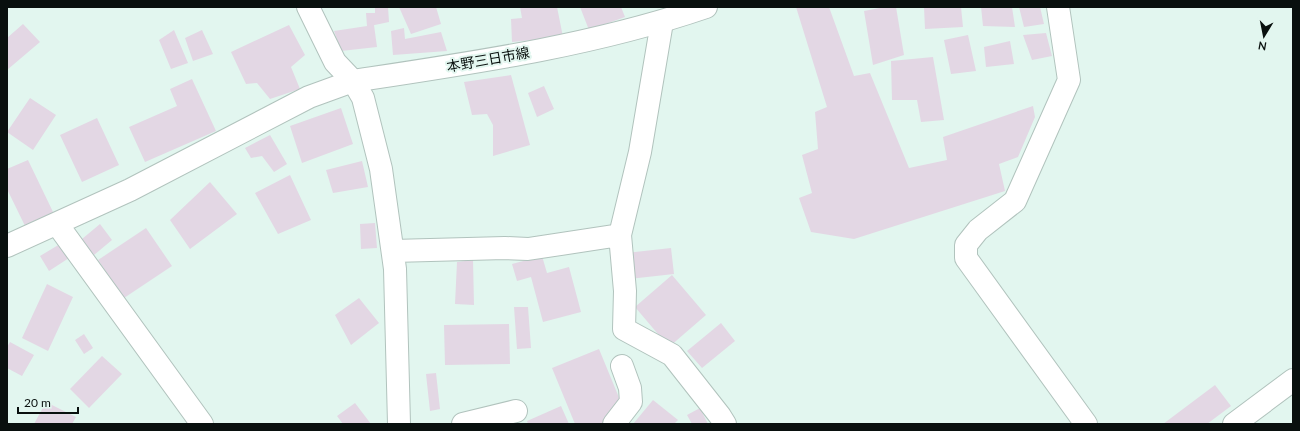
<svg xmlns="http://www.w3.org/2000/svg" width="1300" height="431" font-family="Lato,'Noto Sans JP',sans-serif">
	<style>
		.building { fill: #e3d7e4 }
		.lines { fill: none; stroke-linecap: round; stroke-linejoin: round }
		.minor-casing { stroke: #b1c3bd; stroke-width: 24 }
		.major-casing { stroke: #b1c3bd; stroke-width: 24 }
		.minor { stroke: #fff; stroke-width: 22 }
		.major { stroke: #fff; stroke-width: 22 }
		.labels { text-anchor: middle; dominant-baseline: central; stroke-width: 4; stroke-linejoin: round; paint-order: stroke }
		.street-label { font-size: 14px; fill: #09100e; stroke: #e2f6ef }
	</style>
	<rect width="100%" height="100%" fill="#e2f6ef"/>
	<path class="building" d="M375 7H388L389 22 370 26 374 25 377 47 341 51 334 31 367 26 366 13H375Z
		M399 7H436L441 24 411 34Z
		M520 7H557L563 37 512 42 511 19 522 18Z
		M580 7H621L625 17 589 30Z
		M796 7H829L854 76 870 73 909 168 947 160 943 137 1033 106 1035 117 1018 157 999 164 1005 191 854 239 811 232 799 198 812 193 802 155 818 149 815 112 827 107Z
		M885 7H896L904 55 873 65 864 11Z
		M924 7H961L963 27 925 29Z
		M981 7H1012L1015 27 983 26Z
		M1019 7H1040L1044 24 1024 27Z
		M23 24 40 42 7 70V38Z
		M289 25 305 55 291 67 300 89 270 99 257 83 246 84 231 52Z
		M404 28 405 39 441 32 447 51 393 55 391 31Z
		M174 30 188 63 171 69 159 40Z
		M202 30 213 54 193 61 185 38Z
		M1046 33 1052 56 1032 60 1023 35Z
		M968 35 976 71 951 74 944 40Z
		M1010 41 1014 64 986 67 984 47Z
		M933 57 944 120 921 122 917 100H892L891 61Z
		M511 75 530 145 493 156V125L487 114 472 115 464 82Z
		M192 79 216 131 145 162 129 127 177 106 170 89Z
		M544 86 554 109 537 117 528 93Z
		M30 98 56 115 33 150 7 132Z
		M341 108 353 144 302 163 290 126Z
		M97 118 119 165 82 182 60 135Z
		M270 135 287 164 274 172 262 156 251 158 245 148Z
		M28 160 54 214 26 228 7 189V169Z
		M362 161 368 187 333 193 326 170Z
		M290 175 311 220 278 234 255 193Z
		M210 182 237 214 190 249 170 220Z
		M375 223 377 248 361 249 360 224Z
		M100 224 112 240 94 255 82 239Z
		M146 228 172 266 124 298 98 260Z
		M60 244 69 258 49 271 40 256Z
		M671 248 674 274 629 279 626 253Z
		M542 256 547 273 569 267 581 312 543 322 531 277 517 281 512 264Z
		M473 260 474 305 455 304 457 262Z
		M672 275 706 315 669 347 635 307Z
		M47 284 73 297 48 351 22 338Z
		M359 298 379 323 351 345 335 315Z
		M514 307H528L531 348 517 349Z
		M721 323 735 341 702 368 687 351Z
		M509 324 510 364 445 365 444 325Z
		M84 334 93 348 84 354 75 340Z
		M10 342 34 355 22 376 7 368V347Z
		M599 349 620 400 606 424H575L552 368Z
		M102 356 122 374 89 408 70 389Z
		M436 373 440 409 430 411 426 374Z
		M1215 385 1231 406 1207 424H1163Z
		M653 400 678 420 674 424H633Z
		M46 402 76 417 72 424H34Z
		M355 403 371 424H343L337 416Z
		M561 406 569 424H528L527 421Z
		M700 408 708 424H692L687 415Z"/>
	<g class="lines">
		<defs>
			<path id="minor" d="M1058 7 1069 80 1015 201 978 230 966 245V258L1086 424
				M57 224 202 424
				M620 235 640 152 662 22
				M7 246 130 190 309 97 353 81 363 98 381 169 395 269 399 424
				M393 251 505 248 528 249 620 235 625 291 624 329 672 355 720 416 725 424
				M463 424 516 411
				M614 424 631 402 630 388 622 366
				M1234 424 1293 380"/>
			<path id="major" d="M308 7 335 62 353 81C472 63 592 46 706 7"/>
		</defs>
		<use href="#minor" class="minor-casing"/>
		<use href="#major" class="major-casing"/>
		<use href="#minor" class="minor"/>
		<use href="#major" class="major"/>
	</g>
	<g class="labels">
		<g class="street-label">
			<text transform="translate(488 59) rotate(-10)">本野三日市線</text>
		</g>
	</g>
	<rect width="1300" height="431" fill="none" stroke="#09100e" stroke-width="16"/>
	<g transform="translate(1264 36) rotate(190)" stroke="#e2f6ef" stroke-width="3" paint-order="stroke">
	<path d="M0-3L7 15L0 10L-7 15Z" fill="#09100e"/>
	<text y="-6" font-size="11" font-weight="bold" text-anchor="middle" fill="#09100e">N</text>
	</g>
	<path d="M18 407v6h60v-6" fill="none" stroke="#09100e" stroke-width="2"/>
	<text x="24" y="407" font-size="12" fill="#09100e" stroke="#e2f6ef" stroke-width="3" paint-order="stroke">20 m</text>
</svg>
